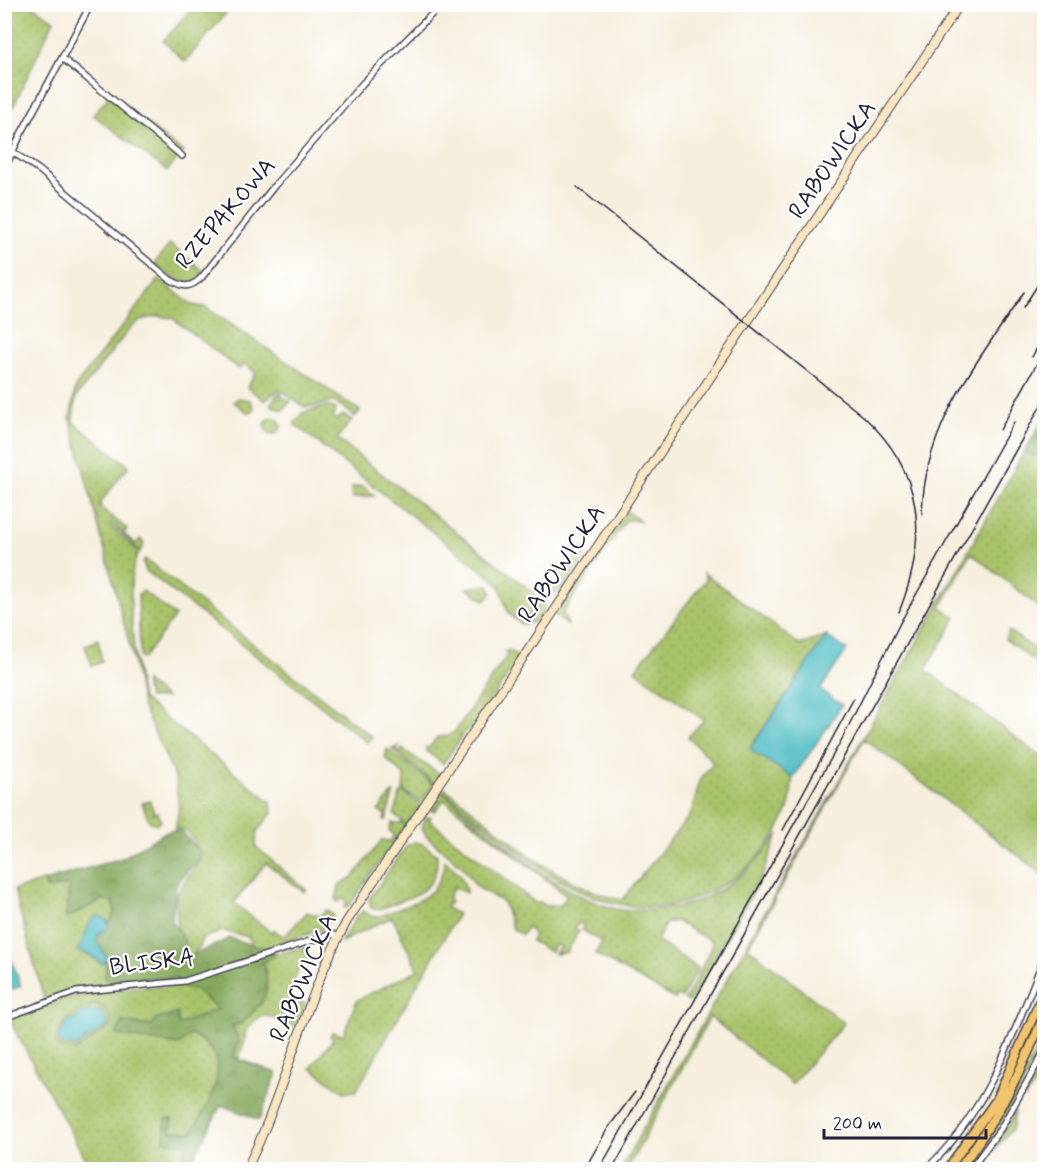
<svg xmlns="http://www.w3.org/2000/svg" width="1049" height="1174" font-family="Mynerve,sans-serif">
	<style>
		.grass { fill: url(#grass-dots); stroke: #657252; stroke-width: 1.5; fill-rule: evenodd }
		.forest { fill: url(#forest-crowns); stroke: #54654c; stroke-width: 1.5 }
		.wetland { fill: url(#wetland-marsh); stroke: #657252; stroke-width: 1.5 }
		.water { fill: #4dbcc3; stroke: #386f7f; stroke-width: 1.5 }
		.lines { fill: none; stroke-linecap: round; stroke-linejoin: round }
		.street-casing { stroke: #424153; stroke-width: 8 }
		.secondary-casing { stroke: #424153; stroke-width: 10 }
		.primary-casing { stroke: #424153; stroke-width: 11 }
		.street { stroke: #fff; stroke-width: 5 }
		.secondary { stroke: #f9e7c3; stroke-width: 8 }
		.primary { stroke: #f1c36a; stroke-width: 8 }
		.rail { stroke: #22223b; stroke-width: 1.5 }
		.labels { text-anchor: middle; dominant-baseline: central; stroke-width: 4.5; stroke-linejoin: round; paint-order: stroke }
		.street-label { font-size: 24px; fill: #22223b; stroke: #fff }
	</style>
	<defs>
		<pattern id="grass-dots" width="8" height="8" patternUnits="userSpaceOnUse" patternTransform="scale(1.5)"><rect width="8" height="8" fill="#a8c269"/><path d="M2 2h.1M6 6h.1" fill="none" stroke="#90a65c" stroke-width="1.8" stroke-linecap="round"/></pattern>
		<pattern id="forest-crowns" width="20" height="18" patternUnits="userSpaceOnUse" patternTransform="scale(1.5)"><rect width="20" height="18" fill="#86a85d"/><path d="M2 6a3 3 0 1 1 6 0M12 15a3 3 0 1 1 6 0" fill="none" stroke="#6d884e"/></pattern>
		<pattern id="wetland-marsh" width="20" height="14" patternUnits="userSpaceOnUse" patternTransform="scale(1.5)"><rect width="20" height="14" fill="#a8c269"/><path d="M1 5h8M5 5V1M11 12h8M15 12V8" fill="none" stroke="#90a65c"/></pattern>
	</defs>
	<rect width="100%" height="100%" fill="#fff"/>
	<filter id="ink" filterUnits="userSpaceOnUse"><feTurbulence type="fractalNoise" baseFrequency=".0167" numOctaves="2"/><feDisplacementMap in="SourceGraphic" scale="12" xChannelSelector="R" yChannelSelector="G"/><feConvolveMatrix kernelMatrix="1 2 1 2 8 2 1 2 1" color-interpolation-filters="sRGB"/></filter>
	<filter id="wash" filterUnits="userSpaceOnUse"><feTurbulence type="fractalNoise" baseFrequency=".008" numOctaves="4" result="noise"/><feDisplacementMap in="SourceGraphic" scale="24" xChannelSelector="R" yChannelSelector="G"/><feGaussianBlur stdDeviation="1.35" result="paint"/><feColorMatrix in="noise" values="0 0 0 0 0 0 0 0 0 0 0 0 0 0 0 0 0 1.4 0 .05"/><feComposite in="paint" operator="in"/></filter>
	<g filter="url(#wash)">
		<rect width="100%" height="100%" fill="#f6efde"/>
		<path class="grass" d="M5 4 31 5 54 20 5 124Z
			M196 4 233 5 185 62 163 41Z
			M108 93 183 152 167 171 93 115 107 99Z
			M170 244 204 271 195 281 179 282 154 264Z
			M159 279 192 305 205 307 360 411 355 417C326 391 334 407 304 407L281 390 274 393 265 401 247 387 256 373 244 364 239 369 172 318 157 316 141 320 131 327 76 397 73 422 129 466 100 503 101 508 127 529 124 534 136 544 140 539 144 543 140 552 112 523 110 525 139 553C122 576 136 669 142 699L271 802 272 813 257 832 256 847 306 890 304 892 266 863 234 903 271 932 273 929 284 937 307 912 319 916 327 910 333 915 321 930 254 952 249 937 223 931 201 939V945L193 955 194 961 179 959 176 895 199 860 195 842 187 831 175 829 179 810 176 780 142 705 132 654 70 418 76 385Z
			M282 393 281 397 291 401 283 410 270 405 276 395Z
			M238 398 250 400 254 408 252 412H247L234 402Z
			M327 406 336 409 333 417 336 420 343 415 352 420 337 439 542 599 521 624 516 620 518 617 521 619 526 612 522 609 514 619C501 608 507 592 494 580L294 424 302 413Z
			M265 426a8 8 0 1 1 16 0a8 8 0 1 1-16 0Z
			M1024 452 1044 459V611L971 553 941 607 956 618 926 670 1044 759V875L864 739 748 947 844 1023 792 1084 710 1017 627 1169 620 1170Z
			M363 486 375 496 352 498V487Z
			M626 511 640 521 626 520 563 613 568 625 555 616Z
			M585 547 586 555 560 593 552 592 579 549Z
			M145 559 372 737 368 743 145 570 143 562Z
			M704 573 800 645 826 636 750 748 793 778C791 788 792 800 788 809 778 836 755 864 731 880 616 955 530 859 443 791L445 788C500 830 553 884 622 900L691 814 700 780 713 762 688 737 704 720 635 670 706 579Z
			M489 585 492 593 485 600 466 588Z
			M143 591 175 616 143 659 140 657 138 594Z
			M543 599 544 610 538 621 524 625Z
			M1009 631 1044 656V668L1005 639Z
			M98 639 102 662 92 666 85 646Z
			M509 650 516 655 517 661 478 720 463 735 443 764 426 751V747L429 748 437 737 449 736 456 730 508 654 505 652Z
			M145 681 166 698H148Z
			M399 745 397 751 400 753 402 749 440 774 435 784 391 748 396 749Z
			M387 749 434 785 348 907 344 908 347 902 342 898 338 902 336 900 339 885 354 876 382 840 390 841 394 835 389 830 392 823H404L394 814 400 794 403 792 416 802 418 800 403 791 404 775 385 758Z
			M394 792 386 820H384L386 815 378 811Z
			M442 792C490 831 562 902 624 910 639 912 654 910 669 908 717 902 752 871 779 833L761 878 690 1002 685 1000C697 980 705 961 713 942L676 921 666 923 657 941 698 968 682 998 677 996 675 999 595 954 602 942 582 930 583 926 579 922 575 928 579 931 567 952 555 954 560 947 555 944 551 952 531 941 534 935 527 927 522 935 513 929 503 902 477 887 462 866 427 837 422 828 425 817H431L429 820 537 904 540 902 546 906 561 905 567 896 444 800 435 811H431Z
			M150 801 154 813 158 812 161 821 156 824 149 821 142 803Z
			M415 842 423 844 437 855C439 895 409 896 378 910L371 908 369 899 407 845Z
			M444 860C456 869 465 877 466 893L454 887 448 897 451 900 446 908 458 914 356 1091 344 1092 311 1068 333 1039 330 1036 333 1032 343 1035 357 1000 418 970 392 917 341 942 356 917 363 911 371 916 378 917C411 902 441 901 444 860Z
			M44 881 47 889 69 885 66 918 102 900 113 901C116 910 115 919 109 927L108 921 85 938 84 944 78 949 103 964 107 961 105 979 177 978V980L86 986 44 999 14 890Z
			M305 947 308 960 300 965 288 998 306 1004 296 1027C270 1016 259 1006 244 1036L246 1038 238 1059 233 1057 231 1025 241 1024 262 1002 265 970 263 962 278 953Z
			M184 986 196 990 218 1010 178 1025 177 1013 151 1026 122 1022 116 1035 179 1045 191 1034C239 1058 211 1099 192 1132L171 1131 172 1120 166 1119 164 1141 187 1144 178 1169H91L8 1018 79 994 135 987ZM95 1003 112 1025 75 1051 65 1020Z
			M1044 999V1008L1002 1101 955 1169 950 1170 1008 1083Z
			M1044 1031 1040 1047 1043 1050 1000 1125 968 1169 961 1170 1021 1083Z
			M1044 1064V1073L1025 1098 1024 1093 1040 1066Z
			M1015 1110 1013 1128 978 1169 974 1170 1007 1127Z"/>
		<path class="forest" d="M1043 420 1044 453 1042 458 1024 452Z
			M180 829 202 854 176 885 172 921 184 940 187 958 230 938 278 953 263 962C273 996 263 1001 241 1024L232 1025 239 1041 233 1057 277 1073 259 1120 221 1105 188 1169H178L187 1144 164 1141 166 1119H172L171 1131 192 1132C211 1099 239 1058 191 1034L179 1045 116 1035 122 1022 151 1026 155 1020 178 1013V1025L218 1009 196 990 176 986 177 978 105 979 107 957 96 941C102 925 119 922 113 901L102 900 66 918 69 885 47 889 44 881 122 858 164 833Z"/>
		<path class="wetland" d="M95 1003 107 1010 112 1025 75 1051 59 1047 55 1040C62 1019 76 1012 95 1003Z"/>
		<path class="water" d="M826 636 847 650 820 690 842 705 793 778 750 749Z
			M95 916 105 918 109 927 98 934 96 941 107 957 103 964 90 954 77 951C86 941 85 926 95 916Z
			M5 942 21 986 5 992H4Z
			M89 1010 102 1012 108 1025 75 1047 62 1044 58 1039 65 1025Z"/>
	</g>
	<g filter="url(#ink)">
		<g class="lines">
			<defs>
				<path id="street" d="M62 58 182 156
					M14 153 38 169 168 278C182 287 189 290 202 277L275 185 363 83 442 4
					M4 170 21 134 91 4
					M4 1018 76 992 185 981 332 934 338 937
					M925 1170C987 1113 1014 1033 1044 958
					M970 1170 1001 1128 1044 1052"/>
				<path id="secondary" d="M246 1170C287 1089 303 1000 347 921L960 4"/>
				<path id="primary" d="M947 1170 997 1099 1044 992
					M958 1170C996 1122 1021 1071 1044 1016"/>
			</defs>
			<use href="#street" class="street-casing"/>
			<use href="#secondary" class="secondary-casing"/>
			<use href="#primary" class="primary-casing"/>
			<use href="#street" class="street"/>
			<use href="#secondary" class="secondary"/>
			<use href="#primary" class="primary"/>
			<path class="rail" d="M577 187 863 416C925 472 928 539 899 612
				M1023 308 1044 275
				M1032 357 1044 335
				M1000 430 1044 351
				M922 514C924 424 977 364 1024 292
				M783 830 854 698
				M584 1170 608 1128 635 1092
				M599 1170 842 739 900 623 1014 422
				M612 1170 1044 400"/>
		</g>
	</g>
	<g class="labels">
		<g class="street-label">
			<text transform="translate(833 160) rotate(-56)">RABOWICKA</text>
			<text transform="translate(226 214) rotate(-49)">RZEPAKOWA</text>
			<text transform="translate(562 564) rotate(-56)">RABOWICKA</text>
			<text transform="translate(152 963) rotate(-7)">BLISKA</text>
			<text transform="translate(304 978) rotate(-67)">RABOWICKA</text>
		</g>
	</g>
	<rect width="1049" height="1174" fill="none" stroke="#fff" stroke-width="24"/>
	<path d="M824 1129v9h162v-9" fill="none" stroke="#22223b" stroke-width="3"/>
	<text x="833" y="1129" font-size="18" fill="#22223b" stroke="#ffffff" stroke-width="4.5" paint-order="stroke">200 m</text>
</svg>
